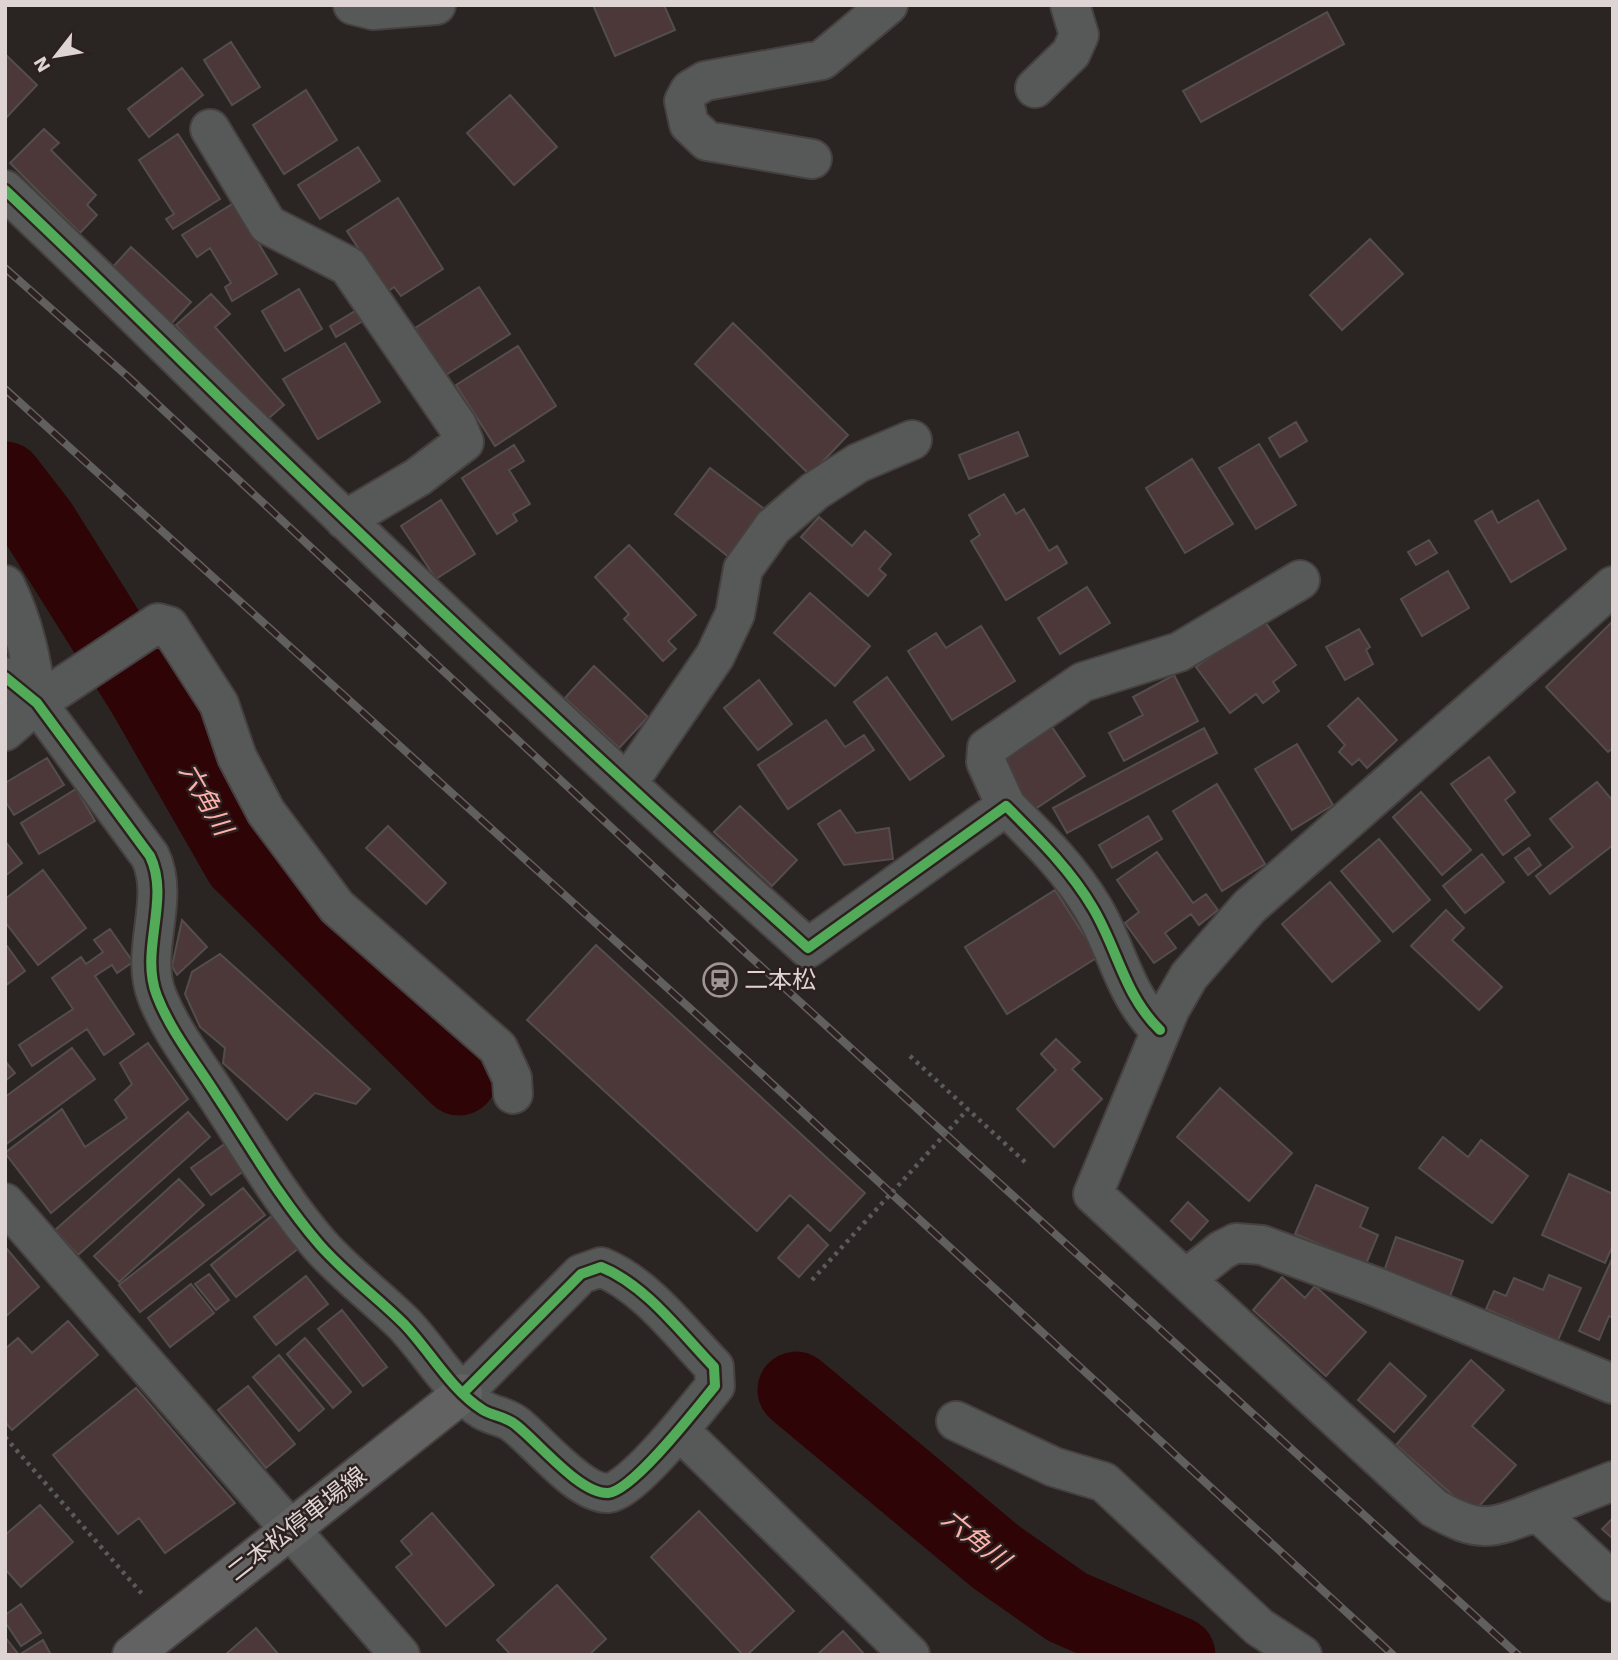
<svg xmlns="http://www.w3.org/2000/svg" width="1618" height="1660" font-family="'Work Sans','Noto Sans JP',sans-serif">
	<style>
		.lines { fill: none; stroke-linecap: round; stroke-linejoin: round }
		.river { stroke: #2e0407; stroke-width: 77 }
		.building { fill: #4c3838; stroke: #534e4d; stroke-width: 2 }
		.minor-casing { stroke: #464140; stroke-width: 42 }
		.major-casing { stroke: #464140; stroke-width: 42 }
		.path { stroke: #5c5b5b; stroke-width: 4.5; stroke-dasharray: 3.5 5; stroke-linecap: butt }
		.minor { stroke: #575958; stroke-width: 38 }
		.major { stroke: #616261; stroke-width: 38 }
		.rail-casing { stroke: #61605f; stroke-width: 8 }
		.rail { stroke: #2d2120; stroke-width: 5; stroke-dasharray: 16; stroke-linecap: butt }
		.path-bridge { stroke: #5c5b5b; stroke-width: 4.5; stroke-dasharray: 3.5 5; stroke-linecap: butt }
		.cycleway-casing { stroke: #2d2120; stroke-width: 15 }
		.cycleway { stroke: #51ab58; stroke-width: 10 }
		.labels { text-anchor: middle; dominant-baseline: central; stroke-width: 5; stroke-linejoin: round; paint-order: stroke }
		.poi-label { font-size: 24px; fill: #ddd4d3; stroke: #2d2120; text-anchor: start }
		.street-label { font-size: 24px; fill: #ddd4d3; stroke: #2d2120 }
		.water-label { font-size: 26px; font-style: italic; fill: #feb0ab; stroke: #2d2120 }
	</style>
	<rect width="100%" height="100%" fill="#2a2423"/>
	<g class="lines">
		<path class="river" d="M5 480 39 524 145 693 242 862 459 1077
			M796 1390 996 1557 1067 1607 1177 1655"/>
	</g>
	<path class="building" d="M593 5H664L675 30 615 56Z
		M1327 12 1344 44 1201 122 1183 91Z
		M231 42 260 87 232 105 204 60Z
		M5 54 37 85 5 119Z
		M182 68 203 95 149 137 128 109Z
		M306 90 337 140 284 174 253 125Z
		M510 95 557 147 514 185 467 133Z
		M44 129 59 143 51 150 96 195 87 205 97 215 80 233 10 163Z
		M178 134 220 199 173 229 166 219 174 214 139 160Z
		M358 147 380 181 320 219 298 185Z
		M398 198 443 269 401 296 394 287 387 292 347 231Z
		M234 203 277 274 232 301 225 287 231 283 210 248 197 257 182 235Z
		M1370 239 1403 274 1342 330 1310 295Z
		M131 247 191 302 169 326 110 270Z
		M479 287 510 334 446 375 415 328Z
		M299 289 322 329 285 351 262 311Z
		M211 294 230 314 215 327 284 405 262 424 176 325Z
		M357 310 363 321 336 337 330 326Z
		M733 323 848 435 810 475 695 364Z
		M345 343 380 402 318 439 283 379Z
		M518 346 556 406 495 446 456 385Z
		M1296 422 1307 441 1280 457 1269 438Z
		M1018 432 1028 456 969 479 959 455Z
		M1259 444 1296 505 1256 529 1219 468Z
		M514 445 524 461 509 470 530 504 513 514 517 521 497 534 462 478Z
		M1192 459 1233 524 1185 553 1146 488Z
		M710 468 767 511 730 558 675 514Z
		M1004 494 1016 514 1024 509 1049 551 1057 546 1067 563 1006 600 971 541 980 535 969 515Z
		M441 500 475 554 436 579 401 526Z
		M1538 500 1566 549 1511 582 1475 521 1492 511 1498 523Z
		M819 517 852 546 865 531 891 554 879 569 886 575 868 596 801 537Z
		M1429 540 1437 553 1416 565 1408 552Z
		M629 545 696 615 668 641 676 649 663 661 624 619 629 614 595 577Z
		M1448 571 1469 608 1422 636 1401 599Z
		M1087 587 1110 623 1060 654 1038 618Z
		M810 593 870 646 835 686 774 633Z
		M1262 618 1296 665 1273 682 1279 691 1263 703 1256 694 1230 713 1196 667Z
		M1613 621V748L1608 752 1546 687Z
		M981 626 1015 681 952 720 908 651 936 633 946 648Z
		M1359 629 1370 647 1366 650 1373 664 1345 680 1326 647Z
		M594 666 648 717 619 748 565 698Z
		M1174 675 1198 721 1124 761 1109 733 1143 715 1133 697Z
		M887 677 944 756 910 780 854 702Z
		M759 680 792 724 758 750 724 708Z
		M1358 698 1397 740 1367 768 1359 759 1352 765 1339 752 1345 745 1328 726Z
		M826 720 845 747 864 735 874 750 788 809 758 765Z
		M1048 721 1085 776 1029 813 992 757Z
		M1204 728 1217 753 1067 833 1053 808Z
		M1297 744 1333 805 1292 830 1255 769Z
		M1489 757 1515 792 1505 800 1530 835 1503 855 1451 784Z
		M47 758 64 785 14 815 5 801V783Z
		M1597 782 1613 801V845L1550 894 1536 876 1573 847 1550 819Z
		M1217 784 1265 864 1222 891 1173 811Z
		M76 789 95 821 39 854 21 823Z
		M1421 792 1471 850 1442 875 1393 817Z
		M740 806 797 860 772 886 714 832Z
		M840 810 856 833 889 828 893 859 844 865 818 824Z
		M1148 816 1162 839 1112 868 1099 845Z
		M388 826 446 883 426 904 366 848Z
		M1379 839 1430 900 1393 932 1341 871Z
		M5 841 22 863 5 876Z
		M1529 848 1541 865 1528 875 1515 858Z
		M1157 852 1193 903 1206 894 1218 910 1199 925 1191 914 1165 933 1176 948 1154 963 1125 923 1139 912 1117 880Z
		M1482 854 1504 882 1465 913 1443 886Z
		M43 870 86 928 38 965 5 922V899Z
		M1330 882 1380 941 1332 982 1282 924Z
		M1055 890 1098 957 1007 1014 965 947Z
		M1446 910 1464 928 1452 940 1502 987 1479 1010 1411 946Z
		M182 920 207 947 177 975 172 966Z
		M110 929 133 962 117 973 112 965 95 976 134 1034 104 1055 87 1029 32 1066 19 1045 73 1009 52 978 81 957 86 964 103 952 94 940Z
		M596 945 865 1193 830 1231 790 1195 757 1231 527 1020Z
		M7 946 25 971 5 986V947Z
		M220 954 370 1089 356 1104 315 1093 287 1120 223 1063 225 1048 200 1027 185 994 192 972Z
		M1056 1039 1080 1062 1072 1069 1102 1099 1054 1147 1017 1109 1056 1070 1041 1054Z
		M148 1043 188 1099 51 1213 5 1153 62 1109 85 1147 127 1118 115 1100 132 1084 120 1063Z
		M72 1048 95 1079 5 1145V1097Z
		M5 1061 15 1073 5 1081Z
		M1220 1088 1292 1153 1249 1201 1177 1137Z
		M188 1112 210 1137 78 1255 55 1230Z
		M1443 1137 1468 1157 1481 1140 1528 1176 1492 1223 1419 1168Z
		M226 1143 245 1170 211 1195 191 1168Z
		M1569 1174 1613 1194V1245L1605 1263 1542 1235Z
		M179 1179 204 1205 119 1282 94 1256Z
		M1316 1185 1368 1208 1360 1227 1378 1235 1366 1264 1295 1234Z
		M243 1188 265 1215 140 1312 119 1285Z
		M1188 1202 1208 1221 1191 1240 1171 1221Z
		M273 1215 299 1248 236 1297 211 1265Z
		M808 1225 828 1245 799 1277 778 1258Z
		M1396 1237 1463 1261 1449 1299 1383 1274Z
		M7 1249 39 1287 5 1317V1250Z
		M1613 1257V1318L1609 1316 1599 1340 1579 1331Z
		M209 1274 229 1300 216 1310 195 1284Z
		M1549 1275 1581 1288 1558 1340 1486 1309 1494 1291 1506 1296 1514 1278 1543 1290Z
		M306 1276 328 1304 276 1345 254 1317Z
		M1282 1277 1305 1298 1315 1286 1366 1332 1326 1376 1253 1310Z
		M191 1284 214 1313 170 1347 148 1318Z
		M342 1310 387 1367 363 1386 318 1329Z
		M68 1321 98 1355 12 1430 5 1422V1349L18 1338 32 1353Z
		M305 1338 351 1392 333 1408 287 1354Z
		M279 1355 324 1409 299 1431 253 1377Z
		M1471 1360 1504 1390 1472 1426 1516 1465 1473 1513 1396 1445Z
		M1390 1363 1426 1396 1394 1432 1358 1400Z
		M248 1386 295 1444 266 1468 218 1410Z
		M136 1388 235 1503 165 1553 139 1518 118 1534 53 1455Z
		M40 1505 73 1542 21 1587 5 1569V1535Z
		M699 1511 794 1611 747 1655H743L651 1557Z
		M432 1513 494 1585 446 1626 396 1567 412 1554 401 1541Z
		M1613 1518V1539L1602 1529Z
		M557 1585 606 1639 589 1655H511L497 1640Z
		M21 1604 41 1633 21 1646 5 1622V1615Z
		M256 1628 279 1655H225Z
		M843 1631 865 1655H817Z
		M5 1637 19 1655H5Z
		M43 1640 51 1655H19Z"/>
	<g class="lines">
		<defs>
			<path id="minor" d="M353 5 373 10 436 5
				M1035 88 1071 53 1079 35 1070 5
				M210 129 268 225 348 266 457 425 464 442 418 477 345 520
				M812 159 707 141 689 124 684 101 690 90 705 81 822 60 888 5
				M5 190C121 299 232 412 348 522 499 666 652 809 808 948L1006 806C1038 838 1070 869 1093 908 1118 950 1124 995 1160 1030
				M5 585C24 623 32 662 37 703
				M1613 586 1249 907 1189 976 1170 1009 1093 1194 1434 1508C1479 1533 1490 1530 1537 1511L1613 1582
				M5 677 37 703 150 856C171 900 139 950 157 996 171 1032 197 1064 217 1096 250 1146 280 1199 319 1244 344 1273 377 1297 404 1324 430 1351 451 1390 483 1410 493 1416 507 1417 516 1425 539 1443 580 1494 608 1493 633 1491 697 1408 715 1386L714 1367C681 1333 646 1285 601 1267L581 1274 463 1393
				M5 731 37 703 158 623 169 626 219 704 237 757 266 812 337 907 498 1048 512 1078 513 1094
				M627 784 715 656 735 614 743 569 773 527 815 491 858 463 912 440
				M1006 806 986 762 987 748 1083 682 1179 652 1300 580
				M5 1203 400 1655
				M1187 1278 1222 1250 1236 1243 1262 1245 1379 1288 1613 1384
				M956 1421 1054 1467 1104 1482 1259 1627 1302 1655
				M679 1430 910 1655
				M1537 1511 1613 1481"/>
			<path id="major" d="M132 1655 463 1393"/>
		</defs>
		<use href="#minor" class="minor-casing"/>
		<use href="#major" class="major-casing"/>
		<path class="path" d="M910 1056 1025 1162
			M5 1437 143 1595"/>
		<use href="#minor" class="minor"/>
		<use href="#major" class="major"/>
		<defs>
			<path id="rail" d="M5 268 127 376 744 951 1518 1655
				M5 389 694 1012 1393 1655"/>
		</defs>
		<use href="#rail" class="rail-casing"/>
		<use href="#rail" class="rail"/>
		<path class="path-bridge" d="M812 1280 968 1109"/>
		<defs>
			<path id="cycleway" d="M5 190C121 299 232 412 348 522 499 666 652 809 808 948L1006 806C1038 838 1070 869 1093 908 1118 950 1124 995 1160 1030
				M5 677 37 703 150 856C171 900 139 950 157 996 171 1032 197 1064 217 1096 250 1146 280 1199 319 1244 344 1273 377 1297 404 1324 430 1351 451 1390 483 1410 493 1416 507 1417 516 1425 539 1443 580 1494 608 1493 633 1491 697 1408 715 1386L714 1367C681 1333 646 1285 601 1267L581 1274 463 1393"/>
		</defs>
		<use href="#cycleway" class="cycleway-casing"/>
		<use href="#cycleway" class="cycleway"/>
	</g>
	<defs>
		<symbol id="station-ring" viewBox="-11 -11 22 22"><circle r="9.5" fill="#2d2120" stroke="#9e9695" stroke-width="1.5"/><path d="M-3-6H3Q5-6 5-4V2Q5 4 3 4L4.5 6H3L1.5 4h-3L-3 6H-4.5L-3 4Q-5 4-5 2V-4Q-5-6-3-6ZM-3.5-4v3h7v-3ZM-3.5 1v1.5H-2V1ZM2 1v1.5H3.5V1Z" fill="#9e9695"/></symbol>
	</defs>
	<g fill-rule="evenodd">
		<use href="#station-ring" x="701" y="961" width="38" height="38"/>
	</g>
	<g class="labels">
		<g class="poi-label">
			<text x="744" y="980">二本松</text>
		</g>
		<g class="street-label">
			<text transform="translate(297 1524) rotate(-38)">二本松停車場線</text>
		</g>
		<g class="water-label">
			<text transform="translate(206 799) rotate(60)">六角川</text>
			<text transform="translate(976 1539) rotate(39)">六角川</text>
		</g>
	</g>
	<rect width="1618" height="1660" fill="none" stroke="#ddd4d3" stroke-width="14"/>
	<g transform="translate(56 56) rotate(239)" stroke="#2d2120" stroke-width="5" paint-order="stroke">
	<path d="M0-5L12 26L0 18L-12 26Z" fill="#ddd4d3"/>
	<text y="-10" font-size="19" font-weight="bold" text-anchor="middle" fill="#ddd4d3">N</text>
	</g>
</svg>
